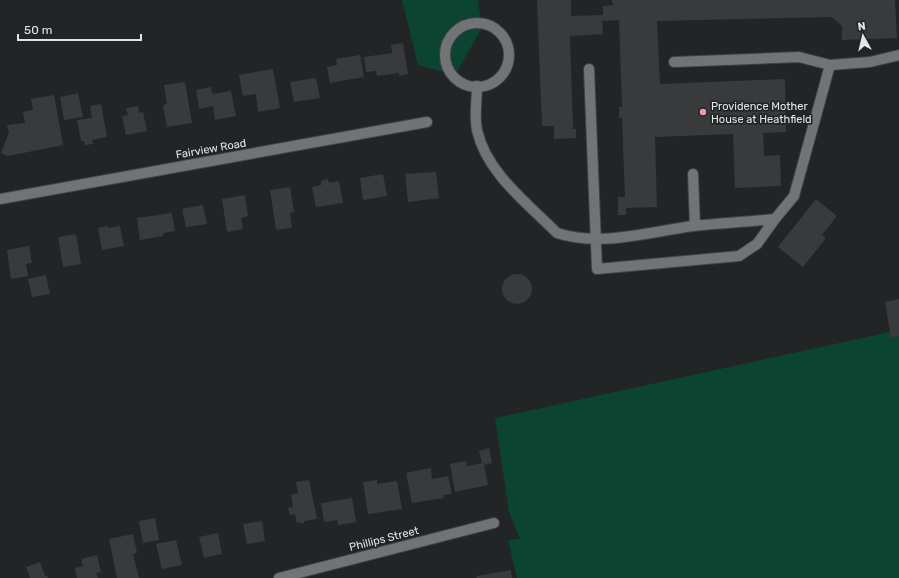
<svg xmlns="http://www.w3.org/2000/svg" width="899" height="578" font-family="Rubik,sans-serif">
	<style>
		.green { fill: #0b4430 }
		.building { fill: #383a3c }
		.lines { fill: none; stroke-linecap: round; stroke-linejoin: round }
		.minor-casing { stroke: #404243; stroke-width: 12 }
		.minor { stroke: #717476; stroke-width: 10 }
		.poi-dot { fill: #f19ab3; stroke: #222526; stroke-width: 1.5 }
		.labels { text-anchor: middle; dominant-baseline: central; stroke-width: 3.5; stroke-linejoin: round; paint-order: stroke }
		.poi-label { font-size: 11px; fill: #e3e5e6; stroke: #222526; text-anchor: start }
		.street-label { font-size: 11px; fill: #e3e5e6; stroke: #222526 }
	</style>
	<rect width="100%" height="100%" fill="#222526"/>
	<path class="green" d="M402 0H478L482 28 455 75 418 65Z
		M899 330V578H517L508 540 520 539 509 512 495 418Z"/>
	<path class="building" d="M537 0H571V16L603 15V6L613 5 612 0H895L897 38 842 40V26L832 17 657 21 660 84 785 79 786 132 763 133 764 156 780 155 781 186 735 188 733 134 655 137 657 207 626 208V215H618V197H625L622 118H619V107H622L619 20 602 21 603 34 570 36 573 129H576V138L554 139V126H542Z
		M403 43 408 74 399 76V73L377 76 376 71 366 72 364 57 392 53 391 45Z
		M360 55 364 77 330 83 327 67 337 65 336 59Z
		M273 69 280 108 258 112 256 94 243 96 239 75Z
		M316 78 320 98 294 102 290 82Z
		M185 82 192 123 167 127 163 105 167 104 164 85Z
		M211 87 212 94 231 91 236 116 215 120 213 106 199 109 196 90Z
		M78 93 83 117 64 120 60 97Z
		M54 95 63 145 8 156 1 153 9 133 7 125 25 123 23 112 33 110 31 99Z
		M101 104 107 137 92 140 93 144 85 145 84 141H81L77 120 92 118 90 106Z
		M138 106 139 113 143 112 147 131 126 135 122 116 128 115 126 108Z
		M436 172 439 198 408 202 405 174Z
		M383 174 387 196 363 200 360 178Z
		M328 179 329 183 339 181 343 203 316 207 312 187 321 185V181Z
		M290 187 294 212 290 213 292 228 276 230 270 190Z
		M245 195 248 216 241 218 243 229 227 232 222 199Z
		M816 199 837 216 822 235 826 238 803 267 778 247Z
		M203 205 207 224 186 227 182 209Z
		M172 213 175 231 163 233V236L140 240 137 218Z
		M108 226V228L120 226 124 246 102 250 98 228Z
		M76 234 81 264 63 267 58 237Z
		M29 246 32 263 26 264 28 276 11 279 7 250Z
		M502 289a15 15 0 1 1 30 0a15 15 0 1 1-30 0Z
		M46 275 50 294 32 297 28 279Z
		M899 299V336L891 338 885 302Z
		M489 448 492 463 484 465 488 485 455 492 450 464 466 461 467 466 482 463 479 451Z
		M431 468 432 479 448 476 452 494 443 495 444 498 412 503 406 473Z
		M309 480 317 519 304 521V523L301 524 300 522 297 523 295 514 290 515 288 508 293 507 291 495 298 493 296 482Z
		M377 480V484L397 481 402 509 368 514 363 482Z
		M352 498 356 522 338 525 337 520 324 522 321 503Z
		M155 518 159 540 143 543 139 521Z
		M262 521 265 541 247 544 243 524Z
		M218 533 222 554 204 558 199 537Z
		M133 534 137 553 133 554 139 578H117L109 539Z
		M176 540 182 565 162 569 156 544Z
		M97 555 101 572 96 573 98 578H77L75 568 83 566 81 559Z
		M40 562 45 576H47L48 578H30L26 567Z
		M511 570 512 578H477L476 576Z"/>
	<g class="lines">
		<defs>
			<path id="minor" d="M445 55a32 32 0 1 1 64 0a32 32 0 1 1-64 0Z
				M674 62 799 57 830 65
				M589 69 597 269 739 256 757 244 775 219
				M477 86C477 100 474 116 477 130 486 172 527 203 557 233 600 247 649 232 693 226 720 223 748 222 775 219L794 196 830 65 870 62 899 55
				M693 174 695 226
				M0 199 427 122
				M279 578 494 523"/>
		</defs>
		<use href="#minor" class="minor-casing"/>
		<use href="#minor" class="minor"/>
	</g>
	<circle class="poi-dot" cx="703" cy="112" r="4"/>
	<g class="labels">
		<g class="poi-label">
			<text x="711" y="106">Providence Mother<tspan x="711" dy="13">House at Heathfield</tspan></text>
		</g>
		<g class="street-label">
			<text transform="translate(211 149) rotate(-10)">Fairview Road</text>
			<text transform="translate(384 539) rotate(-14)">Phillips Street</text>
		</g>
	</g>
	<g transform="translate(863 36) rotate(352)" stroke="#222526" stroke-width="3" paint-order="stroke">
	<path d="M0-3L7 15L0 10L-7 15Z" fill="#e3e5e6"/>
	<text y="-6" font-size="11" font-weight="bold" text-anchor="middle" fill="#e3e5e6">N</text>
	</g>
	<path d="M18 34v6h123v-6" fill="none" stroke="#e3e5e6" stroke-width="2"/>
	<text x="24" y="34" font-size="12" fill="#e3e5e6" stroke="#222526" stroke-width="3" paint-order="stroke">50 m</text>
</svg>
